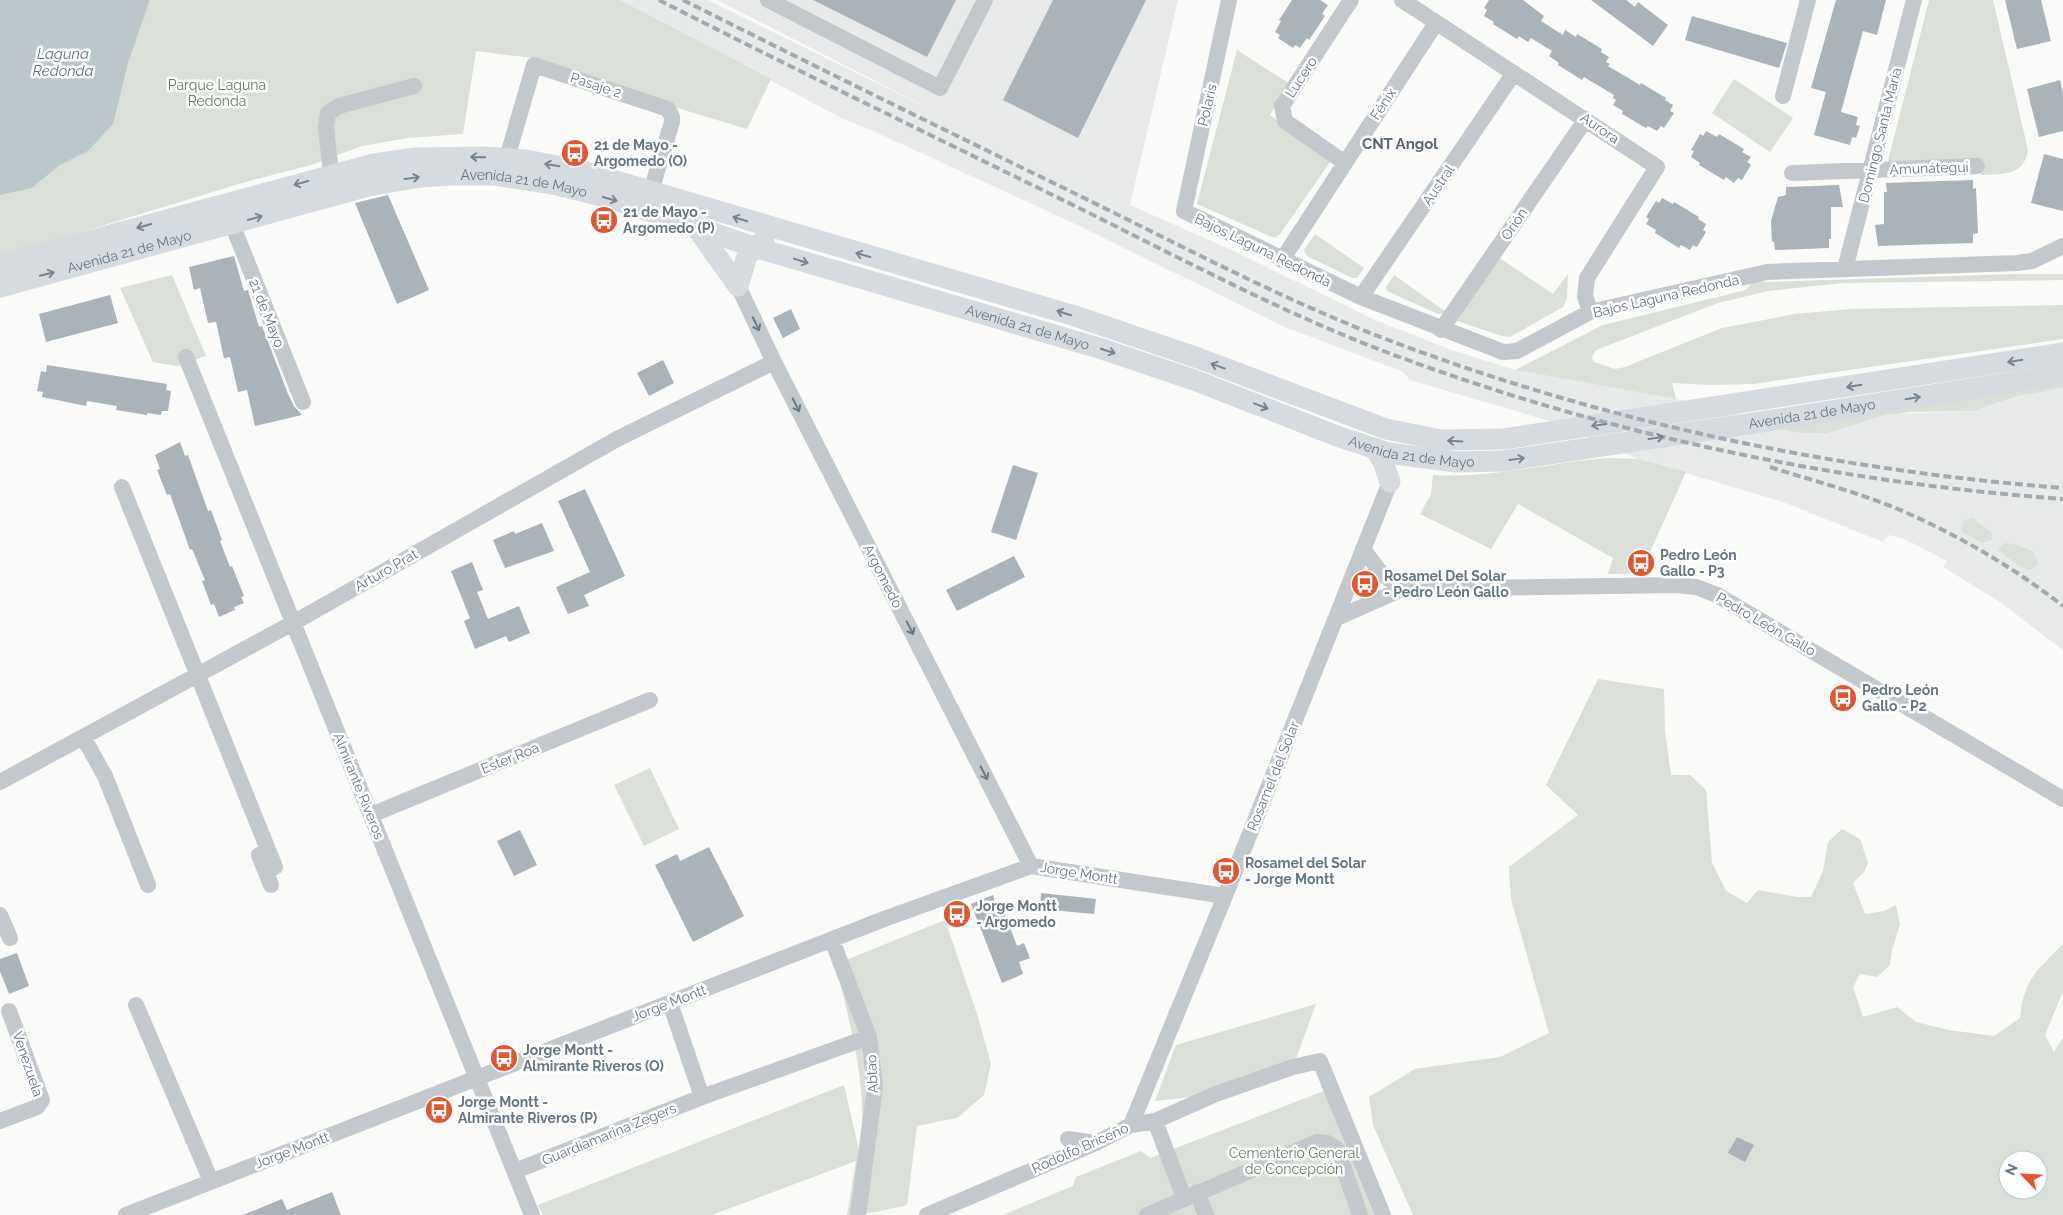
<svg xmlns="http://www.w3.org/2000/svg" width="2063" height="1215" font-family="Raleway,sans-serif">
	<style>
		.built { fill: #e8e9e9 }
		.green { fill: #dadfd7; fill-rule: evenodd }
		.water { fill: #bbc7cb }
		.building { fill: #aab3b9 }
		.lines { fill: none; stroke-linecap: round; stroke-linejoin: round }
		.minor { stroke: #c3c8cc; stroke-width: 16 }
		.major { stroke: #d6dbdf; stroke-width: 21 }
		.rail { stroke: #a2aab0; stroke-width: 4; stroke-dasharray: 8 4; stroke-linecap: butt }
		.oneway { stroke: #768591 }
		.oneway2 { stroke: #6a7a87 }
		.labels { text-anchor: middle; dominant-baseline: central; stroke-width: 5; stroke-linejoin: round; paint-order: stroke }
		.street-label { font-size: 14px; fill: #657683; stroke: #fff }
		.park-label { font-size: 14px; fill: #687a64; stroke: #fff }
		.poi-label { font-size: 14px; font-weight: bold; fill: #657683; stroke: #fff; text-anchor: start }
		.water-label { font-size: 15px; font-style: italic; fill: #60757c; stroke: #fff }
		.neighbourhood-label { font-size: 15px; font-weight: bold; fill: #57646e; stroke: #fff }
	</style>
	<rect width="100%" height="100%" fill="#fafaf8"/>
	<path class="built" d="M620 0H708L944 116 717 0H1178L1130 205 1236 252 1373 319 1449 349 1515 370 1676 399 1717 408 1799 433H1827L1869 419 1894 414 1973 411 2018 396 2063 388V650L2000 602 1943 567 1947 561 1905 539 1889 535 1883 542 1783 502 1638 459 1553 422 1410 380 1403 372 1285 327 1071 222 871 130 841 118Z"/>
	<path class="green" d="M150 0H620L771 79 747 129 674 107 541 59 476 51 463 134 408 138 362 146 311 165 242 183 0 257V195L32 188 60 165 88 151 112 124 128 63Z
		M1929 0H1993L2028 150C2024 176 2003 174 1981 175V166L1886 169Z
		M1237 50 1290 84 1270 115 1328 158 1330 162 1280 234 1274 238 1197 204Z
		M1734 79 1793 118 1770 152 1712 113Z
		M1315 234 1364 268 1357 278H1352L1307 256 1304 250Z
		M1498 257 1553 294 1568 274 1567 298 1563 307 1510 337 1502 336 1457 321Z
		M2017 274H2063V280L1843 283 1768 291 1718 303 1596 350 1592 358 1594 362 1615 369 1625 367 1722 328 1795 314 1851 309 2063 305V339L1753 384 1710 385 1672 383 1676 399 1515 370 1603 325 1746 290 1757 277 1760 281 1765 282Z
		M172 275 206 356 177 366 153 362 120 288Z
		M1394 275 1446 312 1438 314 1387 291 1386 287Z
		M2063 381V388L2018 396 1973 411 1911 412 1882 416 1827 433H1799L1779 428Z
		M1610 458 1638 459 1686 472 1640 574H1608L1613 558 1518 504 1491 549 1420 514 1431 494 1433 475C1493 479 1550 462 1610 458Z
		M1973 518 1992 533V540L1982 543 1961 531 1964 520Z
		M2005 543 2013 544 2033 551 2039 565 2029 570 2019 566 1998 550Z
		M1598 679 1664 689 1665 731 1671 775H1690L1706 790 1712 863 1726 891 1747 903 1758 890 1797 897H1811L1823 871 1828 842 1842 829 1860 839 1868 863 1864 872 1853 883 1865 914 1884 911 1896 905 1900 924 1892 950 1890 965 1877 977 1860 974 1853 987 1863 1017 1897 1007 1916 1022 1949 1030 1994 1036 2020 1018C2024 978 2037 971 2063 944V991L2045 1035 2054 1052 2063 1038V1215H1413L1373 1125 1369 1097 1415 1069 1500 1057 1549 1033 1511 899 1509 867 1578 815 1546 785ZM2008 1160H2038V1190H2008Z
		M650 768 679 829 644 846 614 785Z
		M945 920 978 1017 991 1064 984 1095 957 1118 917 1126 907 1205 876 1212 847 1215 856 1161 712 1215H543L538 1205 844 1085 859 1150C870 1088 849 1024 836 964Z
		M1316 1004 1293 1067 1216 1094 1155 1101 1176 1045Z
		M1324 1091 1374 1215H1003L1073 1186 1076 1177 1141 1151 1150 1158Z"/>
	<path class="water" d="M0 0H150L128 63 113 124 88 151 60 165 32 188 0 195Z"/>
	<path class="building" d="M813 0H956L927 57Z
		M1053 0H1146L1078 138 1003 100Z
		M1292 0H1320L1328 5 1322 14 1325 16 1309 40 1307 38 1300 48 1295 45 1293 48 1278 38 1280 35 1275 32 1281 21 1279 20Z
		M1489 0H1523L1544 16 1541 21 1563 35 1565 30 1576 37 1577 34 1602 49 1601 52 1609 57 1606 62 1610 64 1608 66 1640 85 1641 83 1666 98 1665 100 1673 105 1670 111 1674 113 1664 128 1661 126 1657 131 1648 126 1646 128 1622 114 1623 111 1613 105 1616 100 1613 98 1614 95 1584 77 1582 80 1558 65 1559 63 1549 56 1552 51 1531 38 1528 42 1519 36 1517 39 1493 24 1494 22 1484 16 1487 10 1484 8Z
		M1591 0H1626L1635 7 1638 2 1668 25 1653 46Z
		M1836 0H1886L1877 35 1863 31 1841 112 1858 117 1856 125 1860 126 1856 138 1852 137 1850 145 1814 135 1826 92 1811 88Z
		M2005 0H2041L2051 41 2017 49Z
		M1692 16 1787 43 1779 68 1685 40Z
		M2060 80 2063 93V131L2039 137 2027 89Z
		M1706 131 1717 137 1719 134 1744 149 1742 152 1751 157 1747 162 1751 165 1742 180 1738 178 1734 183 1726 177 1724 180 1699 165 1700 163 1691 157 1694 151 1691 150 1700 134 1703 136Z
		M2044 154 2063 159V211L2031 203Z
		M1973 180V189L1976 188 1978 233 1973 234V243L1878 246 1875 225 1884 224V192H1887L1886 183Z
		M1839 185 1843 207H1831V239H1829V248L1775 250 1774 242H1772L1771 221 1778 197 1786 195V187Z
		M388 195 429 290 397 304 355 203Z
		M1662 198 1673 204 1674 202 1699 217 1698 219 1706 224 1703 230 1706 232 1697 247 1693 245 1690 250 1681 245 1679 248 1655 233 1656 230 1646 224 1649 219 1646 217 1656 201 1659 203Z
		M234 256 244 291 248 290 259 327 262 326 288 394 294 406 302 415 255 426 247 390 238 392 230 357 224 358 216 322 208 323 200 288 194 290 189 267Z
		M110 295 118 323 46 342 39 314Z
		M791 309 800 329 783 338 773 318Z
		M663 360 674 383 649 396 637 373Z
		M47 365 167 384 166 390 171 391 168 411H162L161 415 147 413V415L116 410 117 406 87 401 86 406 42 397 43 392 37 391 41 371 46 372Z
		M180 442 185 456 188 455 208 511 211 510 222 540 220 541 230 567 232 566 244 596 241 597 244 603 234 607 235 610 219 617 214 604 211 605 202 581 205 580 192 549 190 550 170 494 167 495 157 470 160 469 155 455Z
		M1013 465 1038 473 1016 540 991 532Z
		M585 489 625 576 584 595 589 606 568 614 556 587 590 572 558 501Z
		M542 523 554 551 505 568 493 540 514 531 515 534Z
		M1014 556 1025 577 957 611 946 590Z
		M472 562 483 590 477 592 488 619 519 606 530 633 509 642 506 636 475 649 464 621 470 618 451 571Z
		M520 830 537 865 514 876 497 841Z
		M709 847 744 916 693 942 655 865 677 854 680 861Z
		M1041 893 1096 899 1094 914 1040 909Z
		M993 895 997 908 1002 906 1017 946 1024 943 1030 958 1019 962 1023 974 1002 983 971 904Z
		M17 953 29 986 9 994 0 971V959Z
		M1737 1137 1754 1145 1745 1162 1728 1153Z
		M332 1192 341 1215H243L282 1199 287 1210Z"/>
	<g class="lines">
		<path class="minor" d="M768 0 940 88 985 0
			M1229 0 1184 211 1361 297 1503 352 1517 351 1590 312 1767 272 2017 263 2032 261 2063 246
			M1402 0 1657 167 1587 278 1585 296 1590 312
			M1783 96 1808 0
			M507 158 534 65 668 109 672 117V122L651 191
			M1345 163 1285 121 1282 106 1351 0
			M1792 173 1977 166
			M331 174 326 127 328 113 339 106 414 86
			M232 224 303 402
			M1282 260 1436 23
			M1845 269 1914 0
			M738 286 774 362 1031 866
			M1361 297 1514 73
			M1441 330 1586 119
			M186 357 532 1215
			M122 487 275 867
			M1363 549 1381 573 1402 589
			M1337 618 1402 589 1677 585 1696 587 1717 595 2063 799
			M83 737 105 776 148 885
			M0 782 293 623 617 439 774 362
			M371 815 650 700
			M259 855 271 885
			M0 915 10 938
			M832 940 869 1037 875 1087 858 1215
			M670 1003 702 1097
			M136 1005 211 1181
			M0 1121 37 1107 42 1100 9 1011
			M1155 1121 1184 1198
			M1131 1125 1225 896 1390 482
			M1068 1139 1096 1143
			M515 1171 702 1097 869 1037
			M1197 1192 1206 1215
			M126 1215 884 919 1031 866 1225 896
			M927 1215 1096 1143 1131 1125 1155 1121 1216 1094 1293 1067 1320 1061 1383 1215
			M1147 1215 1317 1142 1327 1143 1337 1149 1360 1215"/>
		<g class="major">
			<path d="M696 227 738 286"/>
			<path d="M0 265 374 164 415 158 484 157 526 160 582 171 1075 316 1198 358 1386 429 1441 440 1504 439 2063 353"/>
			<path d="M738 286 747 256 764 240"/>
			<path id="s1" d="M0 287 368 186 421 177 450 175H494L553 184 610 198 754 247 1102 349 1194 380 1337 436 1388 453 1456 462 1503 461 1761 422 2063 374"/>
			<path d="M1374 448 1383 461 1390 482"/>
		</g>
		<path class="rail" d="M659 0C798 71 939 139 1079 208 1180 258 1281 312 1386 352 1604 434 1832 482 2063 499
			M683 0C816 67 949 132 1082 197 1184 247 1285 301 1391 341 1608 423 1833 470 2063 488
			M1770 467C1811 480 1853 491 1893 507 1953 532 2012 566 2063 606"/>
	</g>
	<defs><path id="oneway-shaft" d="M-6 0H5M1.5-3L5.5 0L1.5 3" fill="none" stroke-width="1.6" stroke-linecap="round" stroke-linejoin="round" transform="scale(1.25)"/></defs>
	<g class="oneway">
		<use href="#oneway-shaft" transform="translate(478 157) rotate(-179)"/>
		<use href="#oneway-shaft" transform="translate(552 165) rotate(-170)"/>
		<use href="#oneway-shaft" transform="translate(412 178) rotate(-8)"/>
		<use href="#oneway-shaft" transform="translate(301 183) rotate(165)"/>
		<use href="#oneway-shaft" transform="translate(610 199) rotate(16)"/>
		<use href="#oneway-shaft" transform="translate(255 218) rotate(-15)"/>
		<use href="#oneway-shaft" transform="translate(740 219) rotate(-163)"/>
		<use href="#oneway-shaft" transform="translate(144 226) rotate(164)"/>
		<use href="#oneway-shaft" transform="translate(863 255) rotate(-164)"/>
		<use href="#oneway-shaft" transform="translate(801 261) rotate(17)"/>
		<use href="#oneway-shaft" transform="translate(47 274) rotate(-14)"/>
		<use href="#oneway-shaft" transform="translate(1064 313) rotate(-163)"/>
		<use href="#oneway-shaft" transform="translate(1108 351) rotate(18)"/>
		<use href="#oneway-shaft" transform="translate(2015 361) rotate(171)"/>
		<use href="#oneway-shaft" transform="translate(1218 366) rotate(-160)"/>
		<use href="#oneway-shaft" transform="translate(1854 386) rotate(171)"/>
		<use href="#oneway-shaft" transform="translate(1913 398) rotate(-9)"/>
		<use href="#oneway-shaft" transform="translate(1261 406) rotate(21)"/>
		<use href="#oneway-shaft" transform="translate(1599 425) rotate(172)"/>
		<use href="#oneway-shaft" transform="translate(1656 438) rotate(-8)"/>
		<use href="#oneway-shaft" transform="translate(1455 441) rotate(-177)"/>
		<use href="#oneway-shaft" transform="translate(1517 459) rotate(-8)"/>
	</g>
	<g class="oneway2">
		<use href="#oneway-shaft" transform="translate(756 324) rotate(65)"/>
		<use href="#oneway-shaft" transform="translate(796 405) rotate(63)"/>
		<use href="#oneway-shaft" transform="translate(910 628) rotate(63)"/>
		<use href="#oneway-shaft" transform="translate(984 773) rotate(63)"/>
	</g>
	<defs>
		<symbol id="bus-disc" viewBox="-11 -11 22 22"><circle r="9.5" fill="#e4572e" stroke="#fff"/><path d="M-5-6H5V4H4V6H2V4H-2V6H-4V4H-5ZM-3.5-4V0h7V-4ZM-3.5 1.2v1.5H-2V1.2ZM2 1.2v1.5H3.5V1.2Z" fill="#fff"/></symbol>
	</defs>
	<g fill-rule="evenodd">
		<use href="#bus-disc" x="559" y="137" width="32" height="32"/>
		<use href="#bus-disc" x="588" y="204" width="32" height="32"/>
		<use href="#bus-disc" x="1625" y="547" width="32" height="32"/>
		<use href="#bus-disc" x="1349" y="568" width="32" height="32"/>
		<use href="#bus-disc" x="1827" y="682" width="32" height="32"/>
		<use href="#bus-disc" x="1210" y="855" width="32" height="32"/>
		<use href="#bus-disc" x="941" y="898" width="32" height="32"/>
		<use href="#bus-disc" x="488" y="1042" width="32" height="32"/>
		<use href="#bus-disc" x="423" y="1094" width="32" height="32"/>
	</g>
	<g class="labels">
		<g class="street-label">
			<text transform="translate(1301 77) rotate(-57)">Lucero</text>
			<text transform="translate(596 85) rotate(18)">Pasaje 2</text>
			<text transform="translate(1383 104) rotate(-57)">Fénix</text>
			<text transform="translate(1207 105) rotate(-77)">Polaris</text>
			<text transform="translate(1600 128) rotate(34)">Aurora</text>
			<text transform="translate(1880 135) rotate(-76)">Domingo Santa María</text>
			<text transform="translate(1929 168) rotate(-2)">Amunátegui</text>
			<text stroke="none"><textPath href="#s1" startOffset="539">Avenida 21 de Mayo</textPath></text>
			<text transform="translate(1438 185) rotate(-56)">Austral</text>
			<text transform="translate(1514 224) rotate(-56)">Orión</text>
			<text transform="translate(1263 250) rotate(26)">Bajos Laguna Redonda</text>
			<text stroke="none"><textPath href="#s1" startOffset="134">Avenida 21 de Mayo</textPath></text>
			<text transform="translate(1666 296) rotate(-13)">Bajos Laguna Redonda</text>
			<text transform="translate(267 313) rotate(68)">21 de Mayo</text>
			<text stroke="none"><textPath href="#s1" startOffset="1064">Avenida 21 de Mayo</textPath></text>
			<text stroke="none"><textPath href="#s1" startOffset="1874">Avenida 21 de Mayo</textPath></text>
			<text stroke="none"><textPath href="#s1" startOffset="1469">Avenida 21 de Mayo</textPath></text>
			<text transform="translate(386 570) rotate(-30)">Arturo Prat</text>
			<text transform="translate(883 576) rotate(63)">Argomedo</text>
			<text transform="translate(1766 624) rotate(30)">Pedro León Gallo</text>
			<text transform="translate(510 758) rotate(-22)">Ester Roa</text>
			<text transform="translate(1273 776) rotate(-68)">Rosamel del Solar</text>
			<text transform="translate(359 786) rotate(68)">Almirante Riveros</text>
			<text transform="translate(1079 873) rotate(9)">Jorge Montt</text>
			<text transform="translate(669 1003) rotate(-21)">Jorge Montt</text>
			<text transform="translate(28 1064) rotate(71)">Venezuela</text>
			<text transform="translate(872 1074) rotate(-93)">Abtao</text>
			<text transform="translate(609 1134) rotate(-22)">Guardiamarina Zegers</text>
			<text transform="translate(1080 1148) rotate(-24)">Rodolfo Briceño</text>
			<text transform="translate(292 1150) rotate(-21)">Jorge Montt</text>
		</g>
		<g class="park-label">
			<text x="217" y="85">Parque Laguna<tspan x="217" dy="16">Redonda</tspan></text>
			<text x="1294" y="1153">Cementerio General<tspan x="1294" dy="16">de Concepción</tspan></text>
		</g>
		<g class="poi-label">
			<text x="594" y="145">21 de Mayo -<tspan x="594" dy="16">Argomedo (O)</tspan></text>
			<text x="623" y="212">21 de Mayo -<tspan x="623" dy="16">Argomedo (P)</tspan></text>
			<text x="1660" y="555">Pedro León<tspan x="1660" dy="16">Gallo - P3</tspan></text>
			<text x="1384" y="576">Rosamel Del Solar<tspan x="1384" dy="16">- Pedro León Gallo</tspan></text>
			<text x="1862" y="690">Pedro León<tspan x="1862" dy="16">Gallo - P2</tspan></text>
			<text x="1245" y="863">Rosamel del Solar<tspan x="1245" dy="16">- Jorge Montt</tspan></text>
			<text x="976" y="906">Jorge Montt<tspan x="976" dy="16">- Argomedo</tspan></text>
			<text x="523" y="1050">Jorge Montt -<tspan x="523" dy="16">Almirante Riveros (O)</tspan></text>
			<text x="458" y="1102">Jorge Montt -<tspan x="458" dy="16">Almirante Riveros (P)</tspan></text>
		</g>
		<g class="water-label">
			<text x="63" y="54">Laguna<tspan x="63" dy="17">Redonda</tspan></text>
		</g>
		<g class="neighbourhood-label">
			<text x="1400" y="144">CNT Angol</text>
		</g>
	</g>
	<g transform="translate(2023 1175) rotate(295)"><circle r="24" fill="#ffffff" stroke="#c1c8cd"/>
	<path d="M0-4L9 19L0 12L-9 19Z" fill="#e4572e"/>
	<text y="-8" font-size="14" font-weight="bold" text-anchor="middle" fill="#657683">N</text>
	</g>
</svg>
